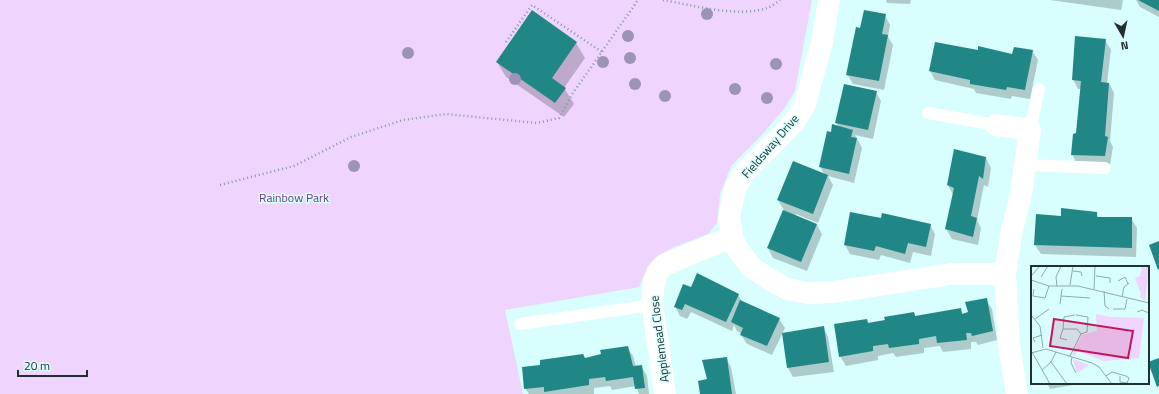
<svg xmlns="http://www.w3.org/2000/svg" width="1159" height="394" font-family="'Titillium Web',sans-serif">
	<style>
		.green { fill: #efd4fd }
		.shadow { fill: #0003 }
		.building { fill: #218786 }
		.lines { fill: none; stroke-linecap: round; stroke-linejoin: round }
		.path { stroke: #839d9d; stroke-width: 2.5; stroke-dasharray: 1 3; stroke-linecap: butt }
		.lane { stroke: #fff; stroke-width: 12 }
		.street { stroke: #fff; stroke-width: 22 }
		.tree { fill: #9c93b8 }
		.labels { text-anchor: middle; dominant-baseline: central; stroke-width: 3; stroke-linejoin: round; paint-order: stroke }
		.street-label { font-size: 12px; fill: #223030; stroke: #d8fefd }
		.park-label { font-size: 12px; fill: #6a3b80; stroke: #d8fefd }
		.inset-road { fill: none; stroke: #8facab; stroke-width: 1 }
		.view { fill: #c2185b; fill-opacity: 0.15; stroke: #c2185b; stroke-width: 2 }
		.inset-edge { fill: none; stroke: #223030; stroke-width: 2 }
	</style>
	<rect width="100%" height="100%" fill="#d8fefd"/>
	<path class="green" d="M0 0H812L795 91 784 109 759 138 731 166 720 194 717 223 708 234 674 247 659 255 648 266 639 287 505 310 523 394H0Z"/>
	<path class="shadow" d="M886 0H911L910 4 887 3Z
		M1050 0H1123L1121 10Z
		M1136 0H1159V17L1140 7Z
		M885 15 890 25 888 37 893 45 884 90 853 84 847 74 861 29Z
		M1105 40 1111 50 1107 83H1109L1114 93 1110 141 1113 147 1110 165 1077 164 1072 154 1077 134 1081 89H1078L1073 79Z
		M576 43 585 58 564 88 574 104 564 117 506 77 497 62Z
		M978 51 1012 55 1032 51 1038 60 1030 99 1012 96 1011 99 976 93 974 89 935 80 930 71Z
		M876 92 881 101 873 139 855 135 862 148 854 183 828 176 833 185 818 223 796 214 795 216 817 225 822 234 807 271 773 258 768 248 784 210 778 200 824 174 820 166 832 133 839 127 836 123Z
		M986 158 991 168 988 187 984 185 977 220 981 228 978 245 952 239 946 229 953 195 948 185Z
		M1096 213 1099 218H1131L1137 228 1136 257 1041 254 1035 245Z
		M881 220 930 225 935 234 931 256 913 252 910 263 881 255 879 260 850 254 845 245Z
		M692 288 738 295 743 303 779 319 785 328 772 355 747 344 741 335 742 334 737 331 734 325 732 331 691 312 687 319 680 316 675 306Z
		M986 300 992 309 997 340 978 345 976 342H971V349L943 352 940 346 924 348V353L896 357 893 353 878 356V360L846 366 840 356 867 320 869 324 886 321 914 313 916 317 960 309 963 314 969 313Z
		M823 327 828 337 834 372 793 377 788 368Z
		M627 347 633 356 636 367 641 366 647 376 649 394H639L636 386 612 390 610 386 594 388V394H529L525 388 585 359Z
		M726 358 731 367 736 394H701L709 380Z
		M1047 383H1079V384L1050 389Z"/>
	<path class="building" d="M1138 0H1159V11Z
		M532 10 577 42 552 78 566 88 555 103 496 62Z
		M864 10 886 14 882 34 888 35 879 81 846 75 856 27 860 28Z
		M1075 36 1106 39 1101 82 1109 83 1105 136 1108 137 1105 156 1071 155 1073 134 1076 133 1081 81 1072 80Z
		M935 42 978 50V46L1012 54 1014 47 1033 50 1025 90 1007 87 1006 90 970 84V80L929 71Z
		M844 84 877 91 868 130 835 123Z
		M832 124 853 130 851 137 857 138 849 174 819 167 827 131 831 132Z
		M954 149 986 157 983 179 979 176 971 216 977 218 973 237 945 229 954 188 947 185Z
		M793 161 828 175 813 214 777 200Z
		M1061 208 1097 212V217H1132V248L1034 245 1036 214 1061 216Z
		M783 210 817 224 801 262 767 248Z
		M850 212 881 218 882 213 931 224 926 247 908 243 905 254 876 246 874 251 844 245Z
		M1159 241V269L1158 270 1149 245Z
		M697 273 739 294 726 322 685 304 682 310 674 307 683 284 691 287Z
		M987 298 993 331 972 336 971 333H966L967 340 937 343 936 336 919 339V344L889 348 888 344 873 346V351L839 357 834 324 867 319 868 323 885 320 884 317 914 312 915 316 961 308 962 314 968 312 965 302Z
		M740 300 780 318 767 346 740 335 743 328 731 322Z
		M824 326 829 362 787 368 782 333Z
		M628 346 633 366 642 365 645 388 635 389 633 377 606 381 605 377 589 379V385L544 392V387L524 389 522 367 540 365V360L583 354 585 358 601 354 600 350Z
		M727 357 732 394H700L698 381 707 379 702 360Z
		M1159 358V386L1157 387 1148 362Z"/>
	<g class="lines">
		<path class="path" d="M663 0C691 5 739 18 767 8 771 7 776 3 780 0
			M506 42 532 5 602 52
			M220 185 294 166 351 137 403 120 446 114 537 123 559 118 573 93 638 0"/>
		<path class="lane" d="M928 113 996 125
			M1030 130 1039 89
			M1025 165 1105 168
			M520 324 653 305"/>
		<path class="street" d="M829 0 822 42 805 104 795 121 773 144 743 174 735 189 729 217 732 237 738 250 752 268 771 280 787 289 808 293 834 292 951 274H1005L1009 345 1017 394
			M996 125 1030 130 1021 194 1012 230 1005 274
			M665 394 652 301 654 282 657 273 664 265 732 237"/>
	</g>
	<g class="tree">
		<circle cx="707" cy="14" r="6"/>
		<circle cx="628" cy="36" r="6"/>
		<circle cx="408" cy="53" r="6"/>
		<circle cx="630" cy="58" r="6"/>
		<circle cx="603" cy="62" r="6"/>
		<circle cx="776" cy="64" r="6"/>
		<circle cx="515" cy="79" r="6"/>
		<circle cx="635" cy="84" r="6"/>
		<circle cx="735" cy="89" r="6"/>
		<circle cx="665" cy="96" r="6"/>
		<circle cx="767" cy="98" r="6"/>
		<circle cx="354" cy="166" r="6"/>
	</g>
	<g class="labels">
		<g class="street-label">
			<text transform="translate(770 146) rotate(-49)">Fieldsway Drive</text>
			<text transform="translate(659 339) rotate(-97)">Applemead Close</text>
		</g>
		<g class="park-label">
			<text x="294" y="197">Rainbow Park</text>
		</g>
	</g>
	<g transform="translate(1031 266)">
		<rect width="118" height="118" fill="#d8fefd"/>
		<path d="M111 0H118L114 35 109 31 110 28 104 12 109 10ZM65 48 79 51 113 52 108 92 73 95 46 85 44 90 41 89 51 69 66 65ZM42 93 53 97V101L54 97 58 99 48 106 45 105Z" fill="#efd4fd"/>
		<path class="inset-road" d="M42 5 50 6 51 10M1 9 9 0M65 10 79 12V17M10 11 17 0M0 14 18 20H47L118 37M87 15 94 11 97 18M39 19 42 0M26 20 25 11 30 0M3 23 2 30 14 32 18 20M63 23 64 0M73 25 74 40 78 43M30 30 59 32M91 31 93 21 98 17M29 38 31 23M82 43H94L96 33M106 46 111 44 118 47M0 49 9 60 12 82M45 49 57 51 56 66 50 68M4 53 18 43M32 63 29 72 36 74M118 68V87M4 76 2 72 11 69M1 86 19 118M0 87 15 83 61 97 68 101 81 118M39 90 50 68 46 63H32L33 51 44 49M41 91 40 97 45 107M20 96 36 118M11 104 20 96 25 86M75 110 81 106 95 110 98 112 96 117 89 116V110"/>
		<path class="view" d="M23 53 102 65 97 92 19 80Z"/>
		<rect width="118" height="118" class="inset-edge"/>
	</g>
	<g transform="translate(1123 36) rotate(171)" stroke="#d8fefd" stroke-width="3" paint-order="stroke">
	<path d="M0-3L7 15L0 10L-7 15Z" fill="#223030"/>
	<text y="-6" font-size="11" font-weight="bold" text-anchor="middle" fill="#223030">N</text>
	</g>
	<path d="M18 370v6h69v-6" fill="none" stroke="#223030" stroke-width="2"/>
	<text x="24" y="370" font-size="12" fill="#223030" stroke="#d8fefd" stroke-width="3" paint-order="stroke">20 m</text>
</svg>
